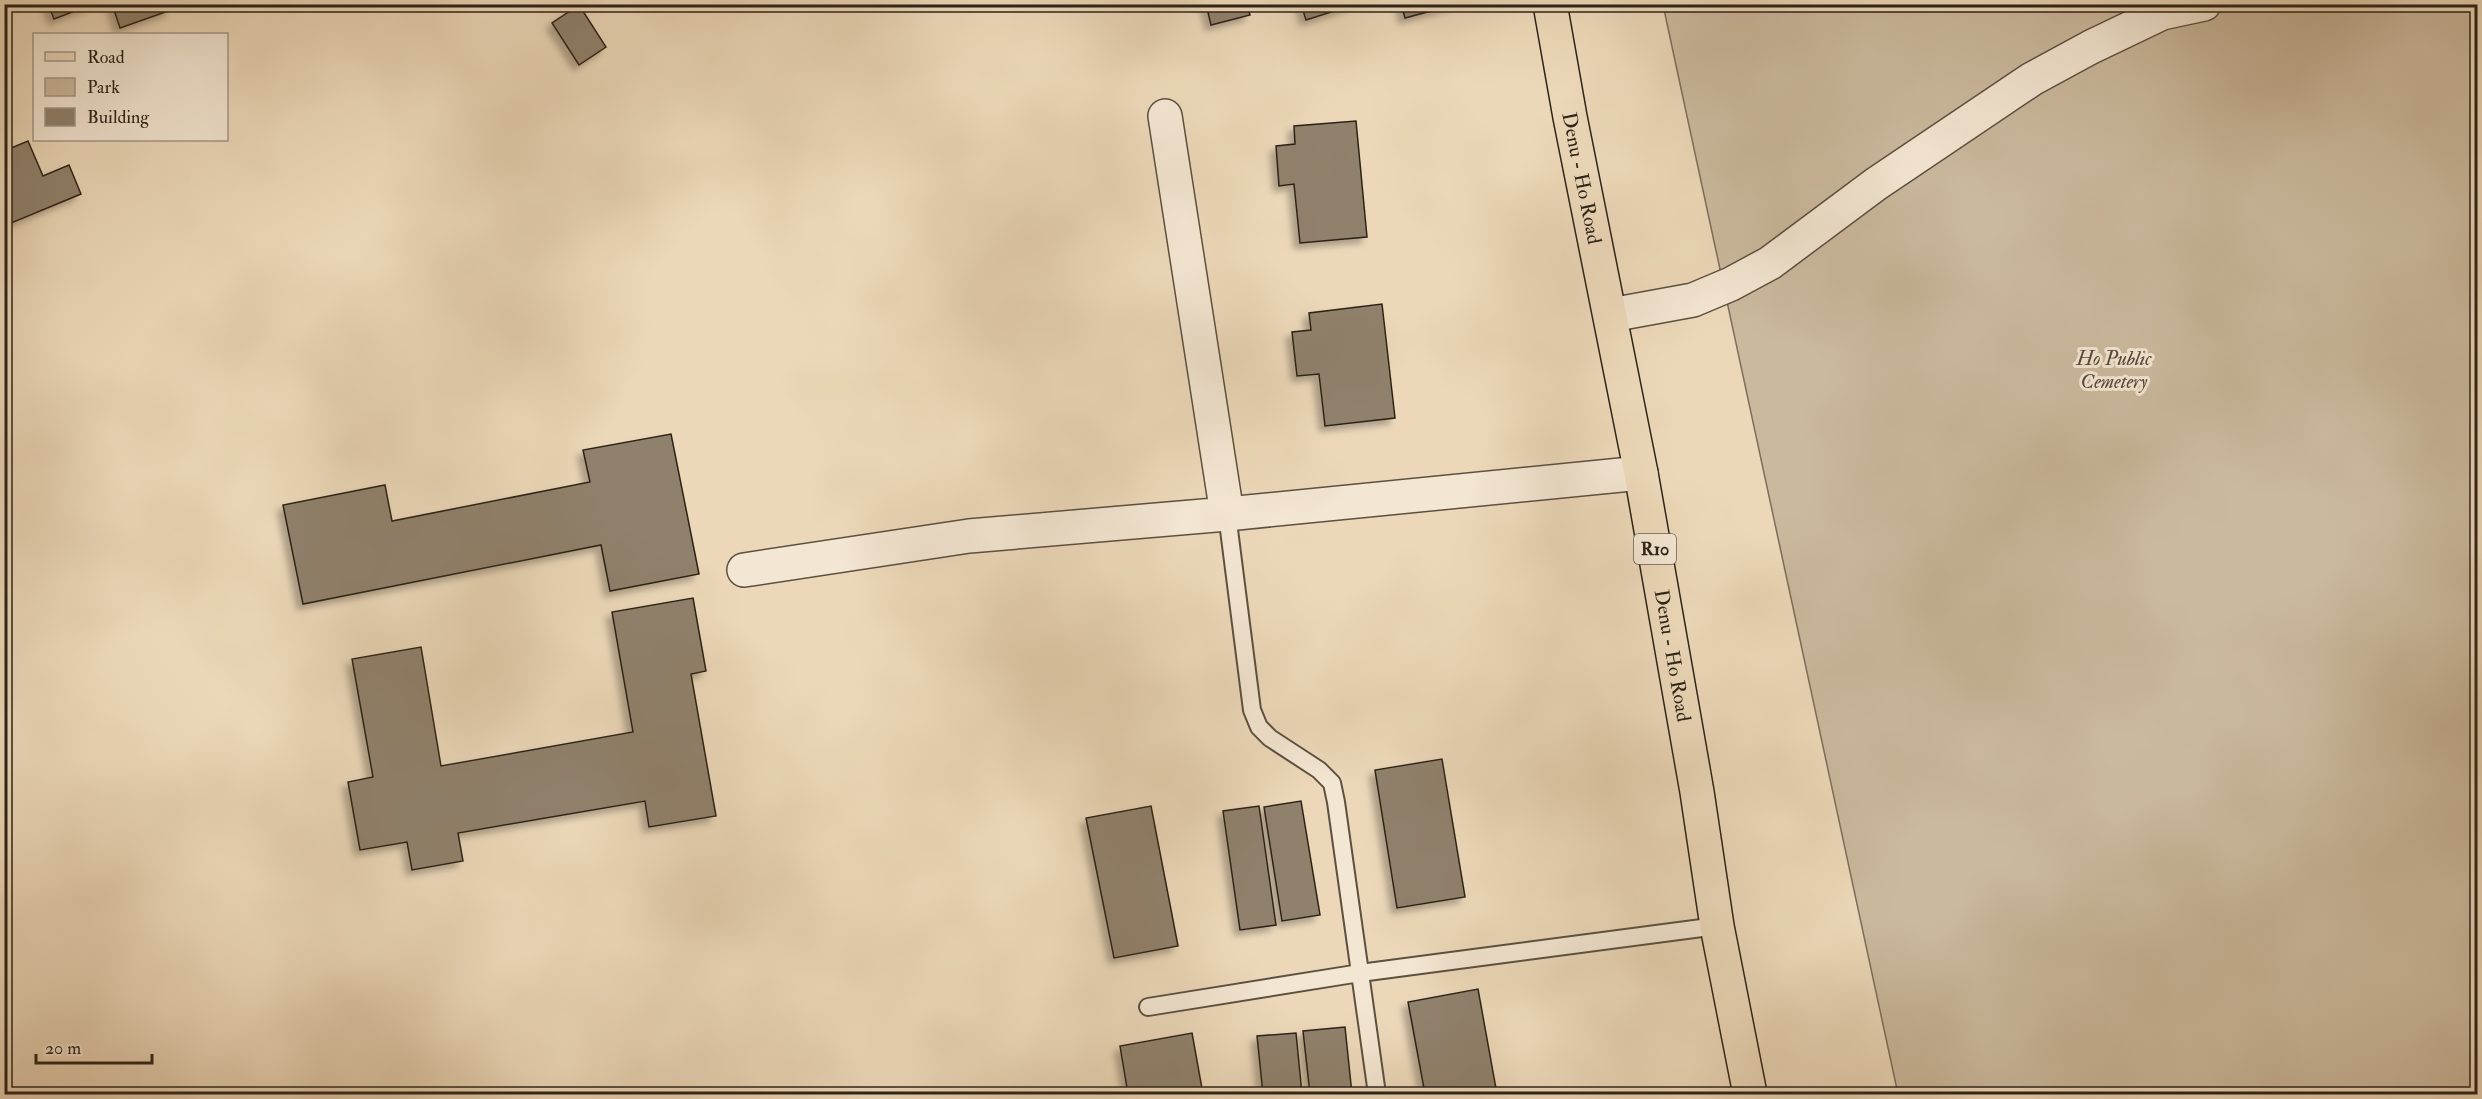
<svg xmlns="http://www.w3.org/2000/svg" width="2482" height="1099" font-family="'IM FELL Double Pica',serif">
	<style>
		.green { fill: #cbb99e; stroke: #7c6e5b; stroke-width: 1.5 }
		.building { fill: #90816c; stroke: #2c2318; stroke-width: 1.5; filter: url(#shadow) }
		.lines { fill: none; stroke-linecap: round; stroke-linejoin: round }
		.service-casing { stroke: #5c5040; stroke-width: 20 }
		.minor-casing { stroke: #5c5040; stroke-width: 36 }
		.primary-casing { stroke: #2c2318; stroke-width: 36 }
		.service { stroke: #f3e6d2; stroke-width: 16 }
		.minor { stroke: #f3e6d2; stroke-width: 33 }
		.primary { stroke: #ecd8b9; stroke-width: 33 }
		.labels { text-anchor: middle; dominant-baseline: central; stroke-width: 6; stroke-linejoin: round; paint-order: stroke }
		.shield { fill: #f3e6d2; stroke: #685e50; stroke-width: 1.5 }
		.shield-label { font-size: 18px; font-weight: bold; fill: #2c2318 }
		.street-label { font-size: 20px; fill: #2c2318; stroke: #f3e6d2 }
		.park-label { font-size: 20px; font-style: italic; fill: #54483a; stroke: #f3e6d2 }
	</style>
	<defs>
		<filter id="shadow"><feDropShadow dx="-5.5" dy="5.5" stdDeviation="3" flood-color="#0004"/></filter>
	</defs>
	<rect width="100%" height="100%" fill="#ecd8b9"/>
	<filter id="stains"><feTurbulence type="fractalNoise" baseFrequency=".00333" numOctaves="4"/><feColorMatrix values="0 0 0 0 .2 0 0 0 0 .09 0 0 0 0 .02 0 0 0 .5 -.17"/></filter>
	<radialGradient id="worn" r=".72"><stop offset=".6" stop-color="#630" stop-opacity="0"/><stop offset="1" stop-color="#630" stop-opacity=".3"/></radialGradient>
	<path class="green" d="M1663 5H2477V1094H1898Z"/>
	<path class="building" d="M48 4H93L54 19Z
		M112 4H169L171 10 120 28Z
		M1206 4H1247L1250 15 1211 25Z
		M1301 4H1353V5L1306 20Z
		M1401 4H1457L1405 18Z
		M579 5 606 47 579 65 552 23Z
		M1356 121 1367 237 1300 243 1294 184 1279 186 1276 146 1295 144 1294 126Z
		M28 141 43 176 69 165 81 194 4 226V151Z
		M1382 304 1395 418 1325 426 1319 374 1297 376 1292 332 1311 330 1309 313Z
		M671 434 699 574 610 591 601 545 303 604 283 505 385 485 392 521 590 482 583 450Z
		M693 598 706 671 691 674 716 816 649 827 645 801 458 833 463 861 412 870 407 842 360 850 348 782 373 777 352 659 421 647 441 766 633 732 612 612Z
		M1442 759 1465 897 1397 908 1375 770Z
		M1301 801 1320 915 1282 921 1264 807Z
		M1151 806 1178 946 1114 958 1086 818Z
		M1259 806 1276 925 1240 930 1223 811Z
		M1478 989 1497 1094H1425L1408 1002Z
		M1345 1027 1352 1094H1310L1303 1031Z
		M1192 1033 1203 1094H1128L1120 1046Z
		M1296 1033 1302 1094H1263L1257 1036Z"/>
	<g class="lines">
		<defs>
			<path id="service" d="M1227 514 1252 710 1259 727 1270 738 1319 770 1332 783 1336 802 1377 1094
				M1148 1007 1360 973 1717 926"/>
			<path id="minor" d="M1165 116 1227 514
				M1611 315 1693 300 1731 284 1770 263 1876 184 2032 79 2091 47 2162 13 2204 4
				M744 570 969 536 1227 514 1641 473"/>
			<g id="primary">
				<path id="s1" d="M1550 4 1570 117 1641 473 1697 792 1717 926 1750 1094"/>
			</g>
		</defs>
		<use href="#service" class="service-casing"/>
		<use href="#minor" class="minor-casing"/>
		<use href="#primary" class="primary-casing"/>
		<use href="#service" class="service"/>
		<use href="#minor" class="minor"/>
		<use href="#primary" class="primary"/>
	</g>
	<g class="labels">
		<rect class="shield" x="1634" y="534" width="42" height="30" rx="4.5"/>
		<g class="shield-label">
			<text x="1655" y="549">R10</text>
		</g>
		<g class="street-label">
			<text stroke="none"><textPath href="#s1" startOffset="177">Denu - Ho Road</textPath></text>
			<text stroke="none"><textPath href="#s1" startOffset="663">Denu - Ho Road</textPath></text>
		</g>
		<g class="park-label">
			<text x="2114" y="358">Ho Public<tspan x="2114" dy="23">Cemetery</tspan></text>
		</g>
	</g>
	<rect width="2482" height="1099" fill="none" stroke="#ecd8b9" stroke-width="24"/>
	<rect x="6" y="6" width="2470" height="1087" fill="none" stroke="#2c2318" stroke-width="3"/>
	<rect x="12" y="12" width="2458" height="1075" fill="none" stroke="#2c2318" stroke-width="1.5"/>
	<rect x="33" y="33" width="195" height="108" fill="#f3e6d2" stroke="#a39888" stroke-width="1.5"/>
	<rect x="45" y="52" width="30" height="9" fill="#ecd8b9" stroke="#a39888" stroke-width="1.5"/>
	<text x="87" y="63" font-size="18" fill="#2c2318">Road</text>
	<rect x="45" y="78" width="30" height="18" fill="#cbb99e" stroke="#a39888" stroke-width="1.5"/>
	<text x="87" y="93" font-size="18" fill="#2c2318">Park</text>
	<rect x="45" y="108" width="30" height="18" fill="#90816c" stroke="#a39888" stroke-width="1.5"/>
	<text x="87" y="123" font-size="18" fill="#2c2318">Building</text>
	<path d="M36 1054v9h116v-9" fill="none" stroke="#2c2318" stroke-width="3"/>
	<text x="45" y="1054" font-size="18" fill="#2c2318" stroke="#f3e6d2" stroke-width="4.5" paint-order="stroke">20 m</text>
	<rect width="100%" height="100%" filter="url(#stains)"/>
	<rect width="100%" height="100%" fill="url(#worn)"/>
</svg>
